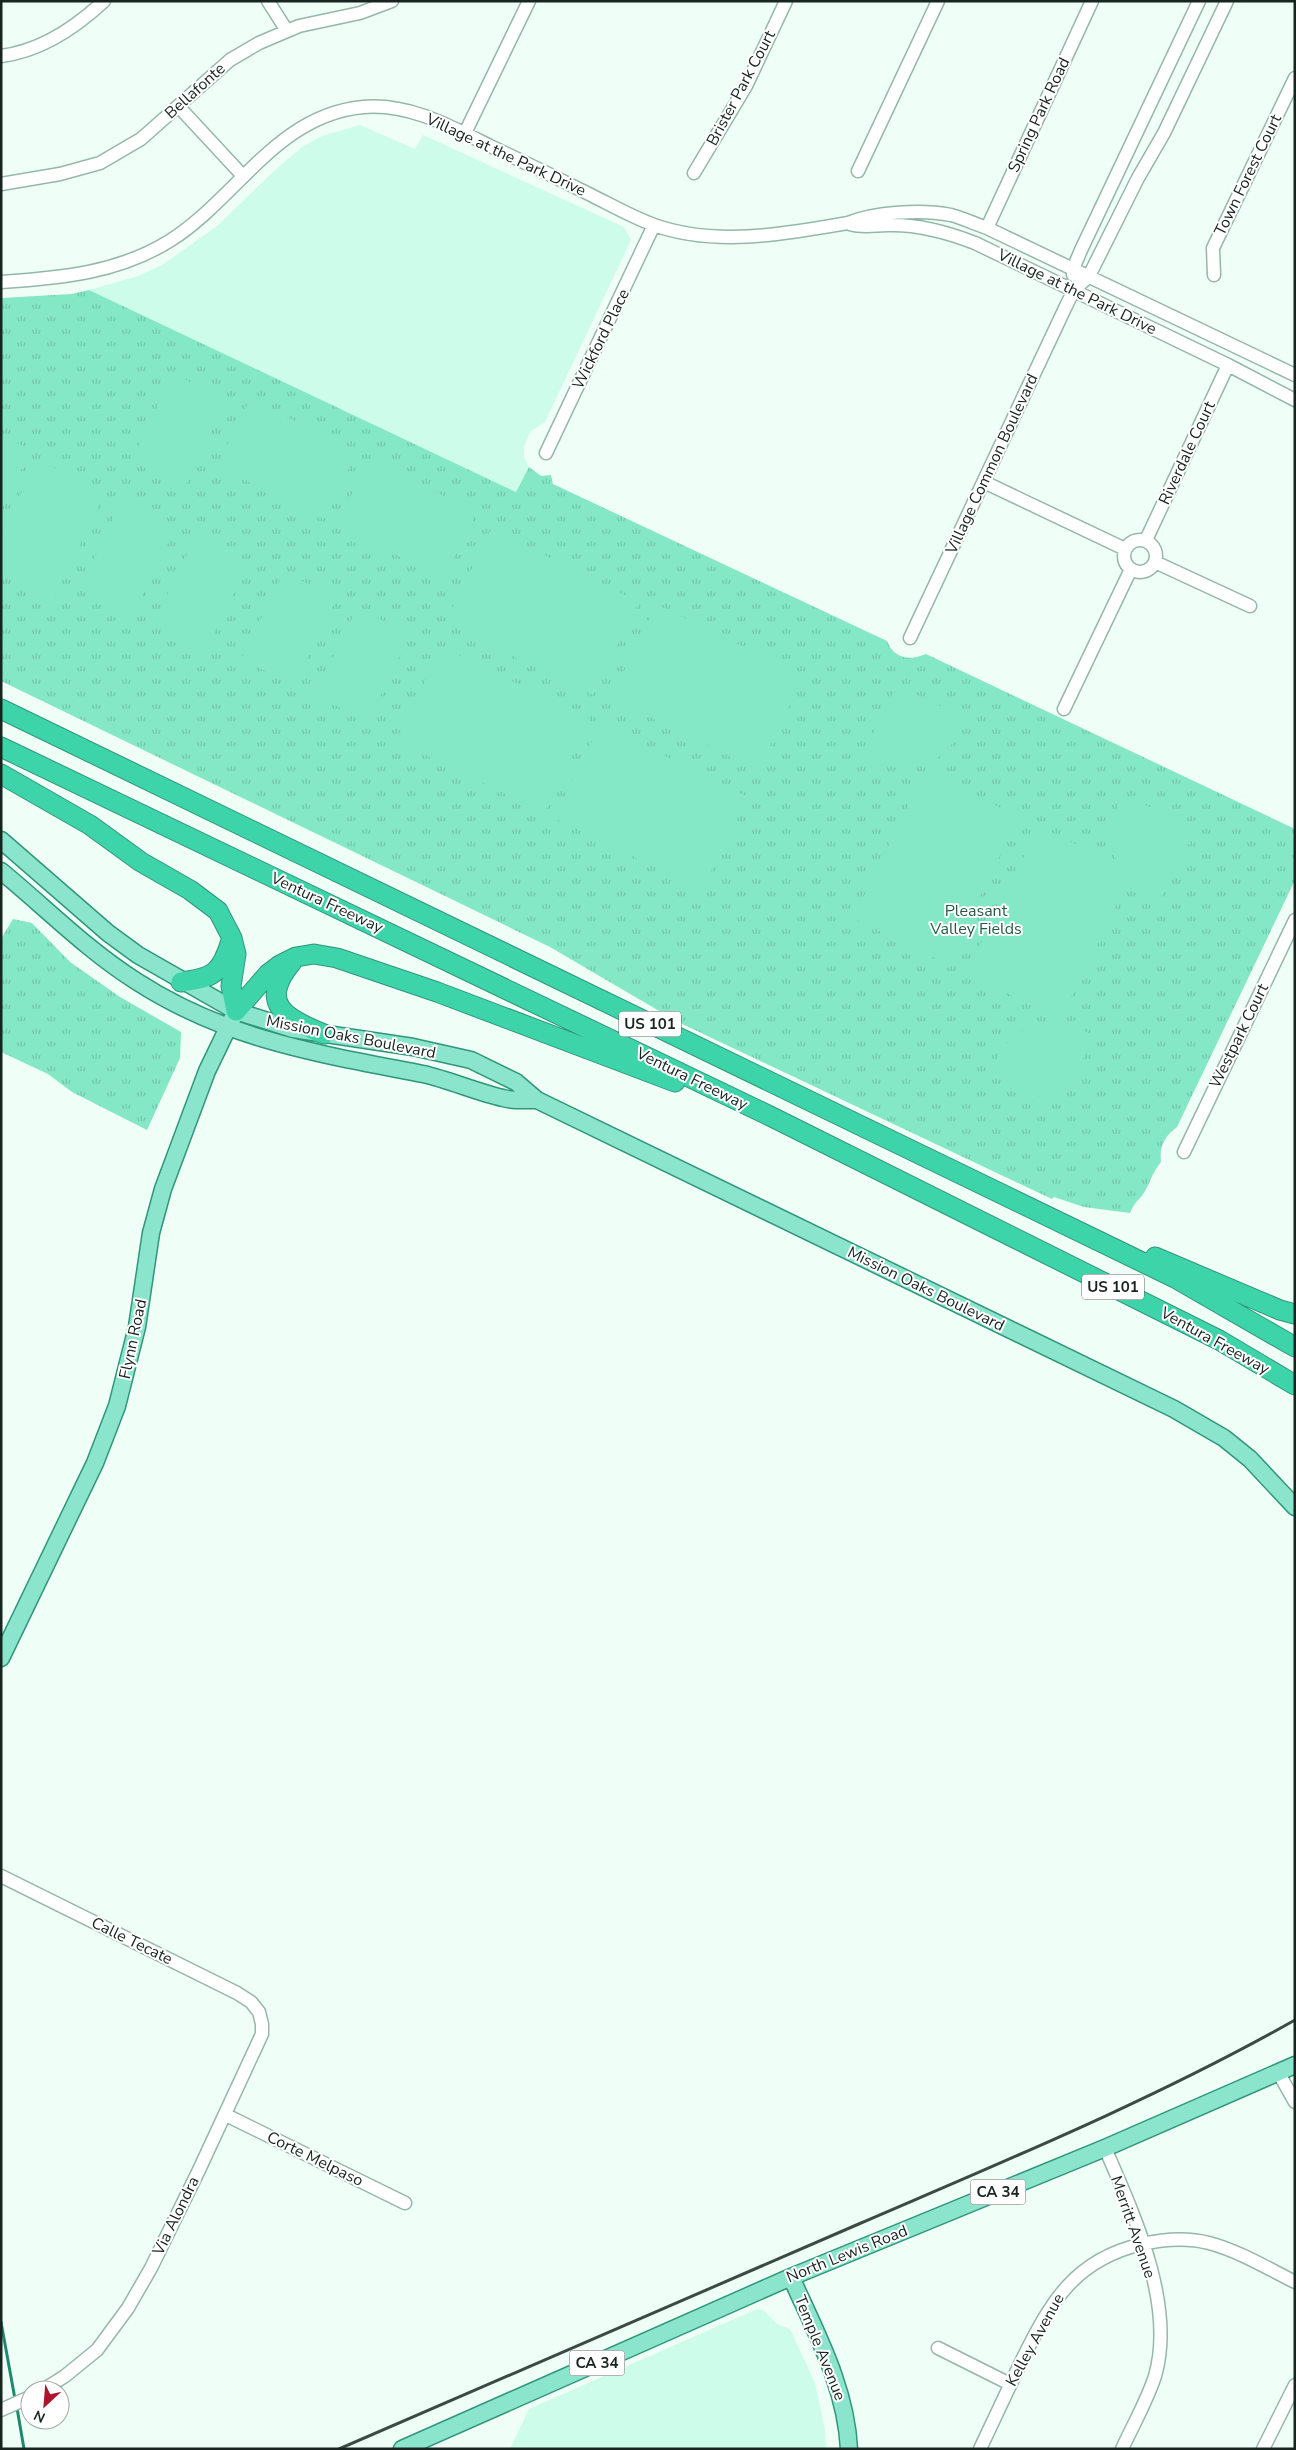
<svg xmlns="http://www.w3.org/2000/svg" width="1296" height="2450" font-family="'Nunito Sans',sans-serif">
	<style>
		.built { fill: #cefcea }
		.grass { fill: url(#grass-tufts) }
		.pitch { fill: #84e7c6 }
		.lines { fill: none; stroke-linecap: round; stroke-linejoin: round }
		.stream { stroke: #1f896d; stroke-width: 3 }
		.minor-casing { stroke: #95b7aa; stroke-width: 15 }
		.major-casing { stroke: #30967a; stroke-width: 19 }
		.highway-casing { stroke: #30967a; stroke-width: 21 }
		.minor { stroke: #fff; stroke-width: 12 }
		.major { stroke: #8be5cc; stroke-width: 16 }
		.highway { stroke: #3ed4aa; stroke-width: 19 }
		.rail { stroke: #3c4945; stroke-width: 3 }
		.labels { text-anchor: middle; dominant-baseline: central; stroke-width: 4; stroke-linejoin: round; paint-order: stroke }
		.shield { fill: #fff; stroke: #5d6663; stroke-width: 1 }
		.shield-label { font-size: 15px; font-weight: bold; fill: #172420 }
		.street-label { font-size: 16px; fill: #172420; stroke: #fff }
		.park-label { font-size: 16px; fill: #265b4b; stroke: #fff }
	</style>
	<defs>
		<pattern id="grass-tufts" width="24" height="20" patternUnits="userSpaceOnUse" patternTransform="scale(1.25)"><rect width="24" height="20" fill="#84e7c6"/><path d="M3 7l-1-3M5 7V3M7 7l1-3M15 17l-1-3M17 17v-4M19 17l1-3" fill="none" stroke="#71c6aa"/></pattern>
	</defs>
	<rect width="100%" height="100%" fill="#f0fef8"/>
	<path class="built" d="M360 125 415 149 423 135 624 227 631 240 545 422 530 432 524 447V457L529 467 516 492 89 290 138 276 162 265 217 226 273 172 302 147 322 136Z
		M757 2309 763 2310 777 2324 790 2329 815 2383 825 2430 826 2449H510L529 2409Z"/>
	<path class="grass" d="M89 290 516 492 529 467 541 476 551 475 553 484 887 641C894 659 910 661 926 654L1295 829V880L1177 1127C1165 1136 1159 1146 1161 1162 1152 1172 1149 1187 1141 1197 1135 1203 1133 1206 1130 1213L1084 1207 1054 1197 1052 1199 678 1022 550 947 1 681V298L72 294Z
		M13 919 32 923 70 962 120 997 181 1032 180 1058 147 1130 72 1092 48 1074 1 1052V939Z"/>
	<path class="pitch" d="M174 374 227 401 184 488 131 461Z
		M250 399 357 452 324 519 217 466Z
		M1 435 31 450 1 510Z
		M369 459 477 512 444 578 336 526Z
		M38 460 105 493 53 599 1 574V534Z
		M122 501 176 527 133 614 80 588Z
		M491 529 639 602 593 695 445 623Z
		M195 537 249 563 206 650 153 624Z
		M284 572 337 598 294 685 241 659Z
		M656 604 804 677 758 770 611 698Z
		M357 608 411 634 368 721 314 695Z
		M442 647 590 719 544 813 396 740Z
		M905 689 965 718C950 767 906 781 863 755L892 695 897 691Z
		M600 724 748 797 702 890 554 818Z
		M925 771 1019 817 947 964 853 918Z
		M1124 795 1185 824 1190 831V841L1161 897 1149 893 1129 880 1060 1019 966 973 1039 826 1118 865C1108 840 1109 819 1124 795Z
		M1042 1022 1070 1024 1094 1036 1067 1092 1057 1101 1046 1100 992 1072C1000 1045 1016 1030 1042 1022Z"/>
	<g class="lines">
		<path class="stream" d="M1 2322 15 2399
			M17 2408 24 2449"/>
		<defs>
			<path id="minor" d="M268 1 287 31
				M1 56C41 51 75 28 104 1
				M179 107 243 176
				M465 133 529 1
				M858 171 938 1
				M694 173 746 86 786 1
				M1 184 60 174 100 163 141 139 230 60 259 43 299 26 360 13 392 1
				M850 224C863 228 875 225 888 225 919 224 947 232 975 243L1228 365 1295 400
				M987 228 1092 1
				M1073 275V269L1081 250 1199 1
				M1214 275 1213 248 1295 78
				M1 282C61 278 119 273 171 240 237 198 277 115 363 107 409 103 450 126 490 146 524 162 557 178 591 195 611 205 632 217 654 225 716 247 785 234 848 223 874 212 922 209 951 215 963 218 975 224 987 228L1295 375
				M546 453 654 225
				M984 482 1125 549
				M1124 556a16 16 0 1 1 32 0a16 16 0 1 1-32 0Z
				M1146 540 1228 365
				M1155 562 1250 606
				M910 638 1066 306 1074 290 1089 276 1138 178 1164 133 1227 1
				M1064 709 1131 569
				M1184 1152 1295 920
				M1 1876 237 1993 251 2002 259 2012 262 2024V2034L199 2170 151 2268 128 2308 97 2350 65 2376 43 2390
				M1278 2072 1295 2102
				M226 2115 405 2203
				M1105 2148C1133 2213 1176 2304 1155 2376 1147 2401 1133 2425 1122 2449
				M938 2348 1010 2384
				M1 2410 30 2397
				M980 2449C994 2419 1008 2390 1022 2360 1051 2302 1074 2260 1142 2244 1164 2239 1186 2237 1209 2243 1239 2251 1267 2268 1295 2282
				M1263 2449 1295 2385"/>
			<path id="major" d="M1 840 108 933 138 955 236 1011 293 1029 413 1047 471 1060 516 1082 537 1100 1174 1409 1224 1438 1250 1459 1295 1507
				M1 871C46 908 87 950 136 981 227 1040 320 1054 423 1074 450 1080 476 1092 503 1098 513 1101 526 1100 537 1100
				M1 1658 95 1463 117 1406 137 1327 151 1233 163 1189 207 1071 236 1011
				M791 2277C816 2333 846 2387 849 2449
				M402 2449 791 2277 1105 2148 1295 2065"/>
			<path id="highway" d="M1 709 1175 1278 1295 1347
				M1 747 770 1116 1219 1340 1295 1385
				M1 774 90 825 141 862 190 890 218 911 232 938 236 954 231 986 236 1011
				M292 962C257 1004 286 1019 324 1034
				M181 982C214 978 221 973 231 941
				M236 1011 268 974 280 965 296 957 314 954 337 958 437 992 675 1082
				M1155 1257 1280 1310 1295 1314"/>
		</defs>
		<use href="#minor" class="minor-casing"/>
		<use href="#major" class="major-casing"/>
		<use href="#highway" class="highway-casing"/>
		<use href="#minor" class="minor"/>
		<use href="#major" class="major"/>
		<use href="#highway" class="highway"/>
		<path class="rail" d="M339 2449C513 2374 687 2299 861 2223 1007 2160 1155 2099 1295 2020"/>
	</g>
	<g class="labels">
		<g class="shield">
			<rect x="619" y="1011.5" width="62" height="25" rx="4"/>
			<rect x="1082" y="1274.5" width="62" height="25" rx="4"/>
			<rect x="970.5" y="2179.5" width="55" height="25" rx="4"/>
			<rect x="569.5" y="2350.5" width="55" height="25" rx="4"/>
		</g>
		<g class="shield-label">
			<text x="650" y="1024">US 101</text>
			<text x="1113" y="1287">US 101</text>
			<text x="998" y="2192">CA 34</text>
			<text x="597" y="2363">CA 34</text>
		</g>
		<g class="street-label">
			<text transform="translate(741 88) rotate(-62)">Brister Park Court</text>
			<text transform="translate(195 91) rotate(-42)">Bellafonte</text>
			<text transform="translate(1039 115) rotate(-65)">Spring Park Road</text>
			<text transform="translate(506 155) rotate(25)">Village at the Park Drive</text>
			<text transform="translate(1248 175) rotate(-64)">Town Forest Court</text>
			<text transform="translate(1077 292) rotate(26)">Village at the Park Drive</text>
			<text transform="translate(601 339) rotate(-64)">Wickford Place</text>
			<text transform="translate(1187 453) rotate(-65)">Riverdale Court</text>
			<text transform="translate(992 464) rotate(-65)">Village Common Boulevard</text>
			<text transform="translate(327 903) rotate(25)">Ventura Freeway</text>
			<text transform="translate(1239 1036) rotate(-64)">Westpark Court</text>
			<text transform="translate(351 1037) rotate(11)">Mission Oaks Boulevard</text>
			<text transform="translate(692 1079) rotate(26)">Ventura Freeway</text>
			<text transform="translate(926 1289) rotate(26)">Mission Oaks Boulevard</text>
			<text transform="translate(133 1339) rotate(-78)">Flynn Road</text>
			<text transform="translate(1215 1341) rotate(29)">Ventura Freeway</text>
			<text transform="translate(132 1941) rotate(26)">Calle Tecate</text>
			<text transform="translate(315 2159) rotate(26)">Corte Melpaso</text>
			<text transform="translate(176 2216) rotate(-64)">Via Alondra</text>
			<text transform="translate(1133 2227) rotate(71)">Merritt Avenue</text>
			<text transform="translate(847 2254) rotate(-22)">North Lewis Road</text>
			<text transform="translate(1035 2340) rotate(-61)">Kelley Avenue</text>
			<text transform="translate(820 2348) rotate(68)">Temple Avenue</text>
		</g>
		<g class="park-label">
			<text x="976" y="911">Pleasant<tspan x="976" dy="18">Valley Fields</tspan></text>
		</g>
	</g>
	<rect width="1296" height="2450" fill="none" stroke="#172420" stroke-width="5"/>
	<g transform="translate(45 2405) rotate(206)"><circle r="24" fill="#ffffff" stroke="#a2a7a6"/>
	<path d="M0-4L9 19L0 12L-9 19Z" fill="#ab152f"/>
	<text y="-8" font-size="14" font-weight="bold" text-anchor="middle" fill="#172420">N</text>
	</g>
</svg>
